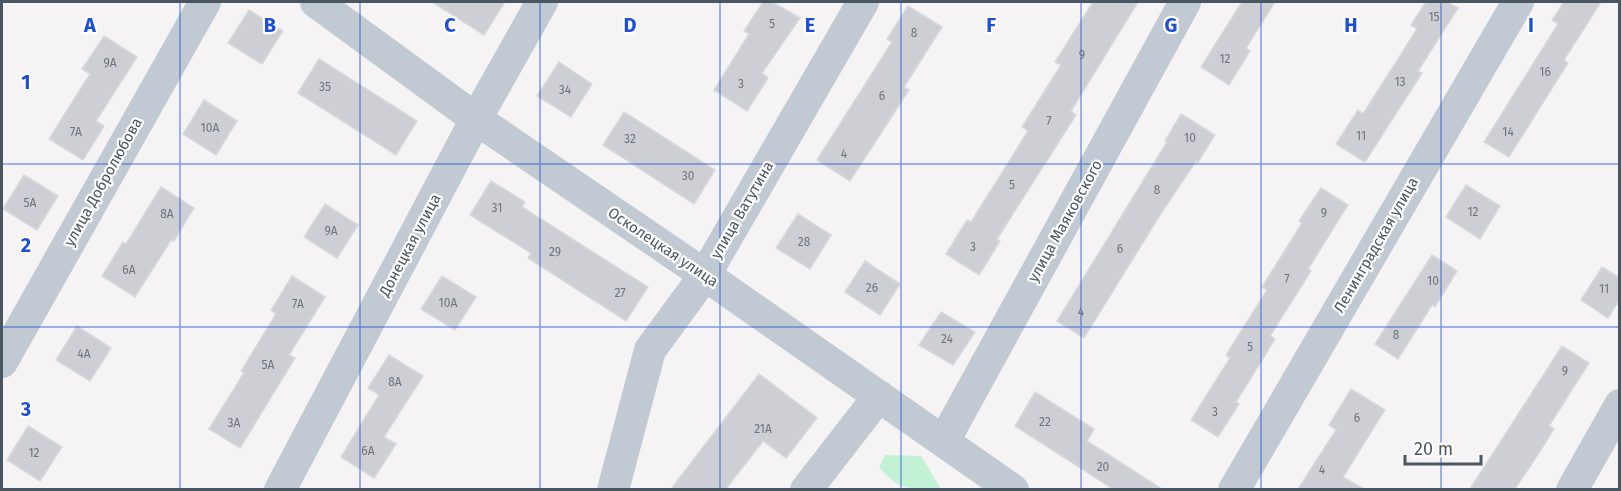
<svg xmlns="http://www.w3.org/2000/svg" width="1621" height="491" font-family="'Fira Sans',sans-serif">
	<style>
		.green { fill: #c3f1d5 }
		.building { fill: #cdcfd5; stroke: #d7d9de; stroke-width: 1.5 }
		.lines { fill: none; stroke-linecap: round; stroke-linejoin: round }
		.minor { stroke: #c1cad2; stroke-width: 32 }
		.grid { fill: none; stroke: #1d4ed8; stroke-width: 1.5; stroke-opacity: 0.55 }
		.labels { text-anchor: middle; dominant-baseline: central; stroke-width: 4.5; stroke-linejoin: round; paint-order: stroke }
		.number-label { font-size: 12px; fill: #6b747e }
		.street-label { font-size: 15px; fill: #4a5661; stroke: #fff }
		.grid-label { font-size: 20px; text-anchor: middle; font-weight: bold; fill: #1d4ed8; stroke: #fff; stroke-width: 4.5; stroke-linejoin: round; paint-order: stroke }
	</style>
	<rect width="100%" height="100%" fill="#f5f3f3"/>
	<path class="green" d="M885 455 921 456 941 489C911 490 899 491 879 467Z"/>
	<path class="building" d="M432 2H505L484 35Z
		M763 2H772L800 18 762 73 768 78 747 111 714 90 749 34 744 31Z
		M1093 2H1138L1071 111 1076 115 997 239 1000 241 979 275 946 254 967 220 971 222 1028 131 1022 127 1061 65 1055 62Z
		M1242 2H1275L1246 48 1250 51 1229 85 1201 67Z
		M1426 2H1447L1458 8 1418 71 1422 73 1365 162 1336 144 1358 110 1363 114 1417 29 1411 25Z
		M1564 2H1601L1564 60 1568 63 1509 157 1484 142 1558 24 1552 20Z
		M908 6 942 27 904 87 909 90 850 181 817 160 892 42 887 39Z
		M249 10 283 31 262 64 228 43Z
		M104 36 137 57 96 121 104 126 83 160 49 139 90 74 82 69Z
		M319 59 417 121 396 155 298 93Z
		M559 62 592 84 571 117 537 96Z
		M204 100 237 121 216 155 183 134Z
		M624 112 715 170 694 204 603 145Z
		M1181 114 1215 135 1198 162 1196 161 1160 215 1084 338 1057 321 1167 142 1165 141Z
		M24 175 58 196 37 230 3 209Z
		M491 181 525 202 522 207 648 287 626 321 528 258 531 253 470 215Z
		M1466 185 1500 206 1480 239 1446 217Z
		M161 187 194 208 174 241 171 240 135 297 102 276 123 242 126 244Z
		M1321 188 1348 205 1308 269 1311 271 1270 336 1275 339 1236 402 1239 404 1218 437 1191 420 1230 358 1226 355 1267 290 1262 287 1302 223 1299 221Z
		M325 204 358 225 337 258 304 237Z
		M798 214 831 235 810 269 776 248Z
		M1432 255 1457 271 1435 307 1432 305 1398 359 1375 344Z
		M865 261 900 284 880 315 845 292Z
		M1602 267 1620 278V299L1608 318 1581 300Z
		M292 276 325 297 289 355 295 358 240 448 209 429 244 373 241 371 276 314 271 310Z
		M442 276 476 297 455 330 421 309Z
		M941 312 975 332 953 365 919 345Z
		M77 326 111 348 90 381 56 360Z
		M1562 346 1589 363 1549 426 1554 429 1533 462 1515 489H1470Z
		M389 355 423 376 384 437 396 444 374 478 341 457 379 395 368 388Z
		M759 374 817 418 786 458 763 441 726 489H671Z
		M1351 389 1385 410 1343 477 1364 489H1298L1336 430 1329 425Z
		M1035 392 1094 429 1087 441 1162 489H1113L1015 426Z
		M28 426 62 447 40 481 7 460Z"/>
	<g class="lines">
		<path class="minor" d="M316 2 476 119 705 275 1013 490
			M2 362 205 2
			M944 441 1185 2
			M280 490 476 119 542 2
			M613 490 650 350 705 275 863 2
			M806 490 879 396
			M1234 490 1518 2
			M1572 490 1620 405"/>
	</g>
	<path class="grid" d="M180 2V490M360 2V490M540 2V490M720 2V490M901 2V490M1081 2V490M1261 2V490M1441 2V490M2 164H1620M2 327H1620"/>
	<g class="labels">
		<g class="number-label">
			<text x="1434" y="17">15</text>
			<text x="772" y="24">5</text>
			<text x="914" y="33">8</text>
			<text x="1082" y="55">9</text>
			<text x="1225" y="59">12</text>
			<text x="110" y="63">9А</text>
			<text x="1545" y="72">16</text>
			<text x="1400" y="82">13</text>
			<text x="741" y="84">3</text>
			<text x="325" y="87">35</text>
			<text x="565" y="90">34</text>
			<text x="882" y="96">6</text>
			<text x="1049" y="121">7</text>
			<text x="210" y="128">10А</text>
			<text x="76" y="132">7А</text>
			<text x="1508" y="132">14</text>
			<text x="1361" y="136">11</text>
			<text x="1190" y="138">10</text>
			<text x="630" y="139">32</text>
			<text x="844" y="154">4</text>
			<text x="688" y="176">30</text>
			<text x="1012" y="185">5</text>
			<text x="1157" y="190">8</text>
			<text x="30" y="203">5А</text>
			<text x="497" y="208">31</text>
			<text x="1473" y="212">12</text>
			<text x="1324" y="213">9</text>
			<text x="167" y="214">8А</text>
			<text x="331" y="231">9А</text>
			<text x="804" y="242">28</text>
			<text x="973" y="247">3</text>
			<text x="1120" y="249">6</text>
			<text x="555" y="252">29</text>
			<text x="129" y="270">6А</text>
			<text x="1287" y="279">7</text>
			<text x="1433" y="281">10</text>
			<text x="872" y="288">26</text>
			<text x="1604" y="289">11</text>
			<text x="620" y="293">27</text>
			<text x="448" y="303">10А</text>
			<text x="298" y="304">7А</text>
			<text x="1081" y="312">4</text>
			<text x="1396" y="335">8</text>
			<text x="947" y="339">24</text>
			<text x="1250" y="347">5</text>
			<text x="84" y="354">4А</text>
			<text x="268" y="365">5А</text>
			<text x="1565" y="371">9</text>
			<text x="395" y="382">8А</text>
			<text x="1215" y="412">3</text>
			<text x="1357" y="418">6</text>
			<text x="1045" y="422">22</text>
			<text x="234" y="423">3А</text>
			<text x="763" y="429">21А</text>
			<text x="368" y="451">6А</text>
			<text x="34" y="453">12</text>
			<text x="1103" y="467">20</text>
			<text x="1322" y="470">4</text>
		</g>
		<g class="street-label">
			<text transform="translate(103 182) rotate(-61)">улица Добролюбова</text>
			<text transform="translate(742 210) rotate(-60)">улица Ватутина</text>
			<text transform="translate(1065 221) rotate(-61)">улица Маяковского</text>
			<text transform="translate(410 245) rotate(-62)">Донецкая улица</text>
			<text transform="translate(1376 245) rotate(-60)">Ленинградская улица</text>
			<text transform="translate(663 247) rotate(34)">Осколецкая улица</text>
		</g>
	</g>
	<g class="grid-label">
		<text x="90" y="32">A</text>
		<text x="270" y="32">B</text>
		<text x="450" y="32">C</text>
		<text x="630" y="32">D</text>
		<text x="810" y="32">E</text>
		<text x="991" y="32">F</text>
		<text x="1171" y="32">G</text>
		<text x="1351" y="32">H</text>
		<text x="1531" y="32">I</text>
		<text x="26" y="89">1</text>
		<text x="26" y="252">2</text>
		<text x="26" y="416">3</text>
	</g>
	<rect width="1621" height="491" fill="none" stroke="#4a5661" stroke-width="6"/>
	<path d="M1405 455v9h76v-9" fill="none" stroke="#4a5661" stroke-width="3"/>
	<text x="1414" y="455" font-size="18" fill="#4a5661" stroke="#ffffff" stroke-width="4.5" paint-order="stroke">20 m</text>
</svg>
